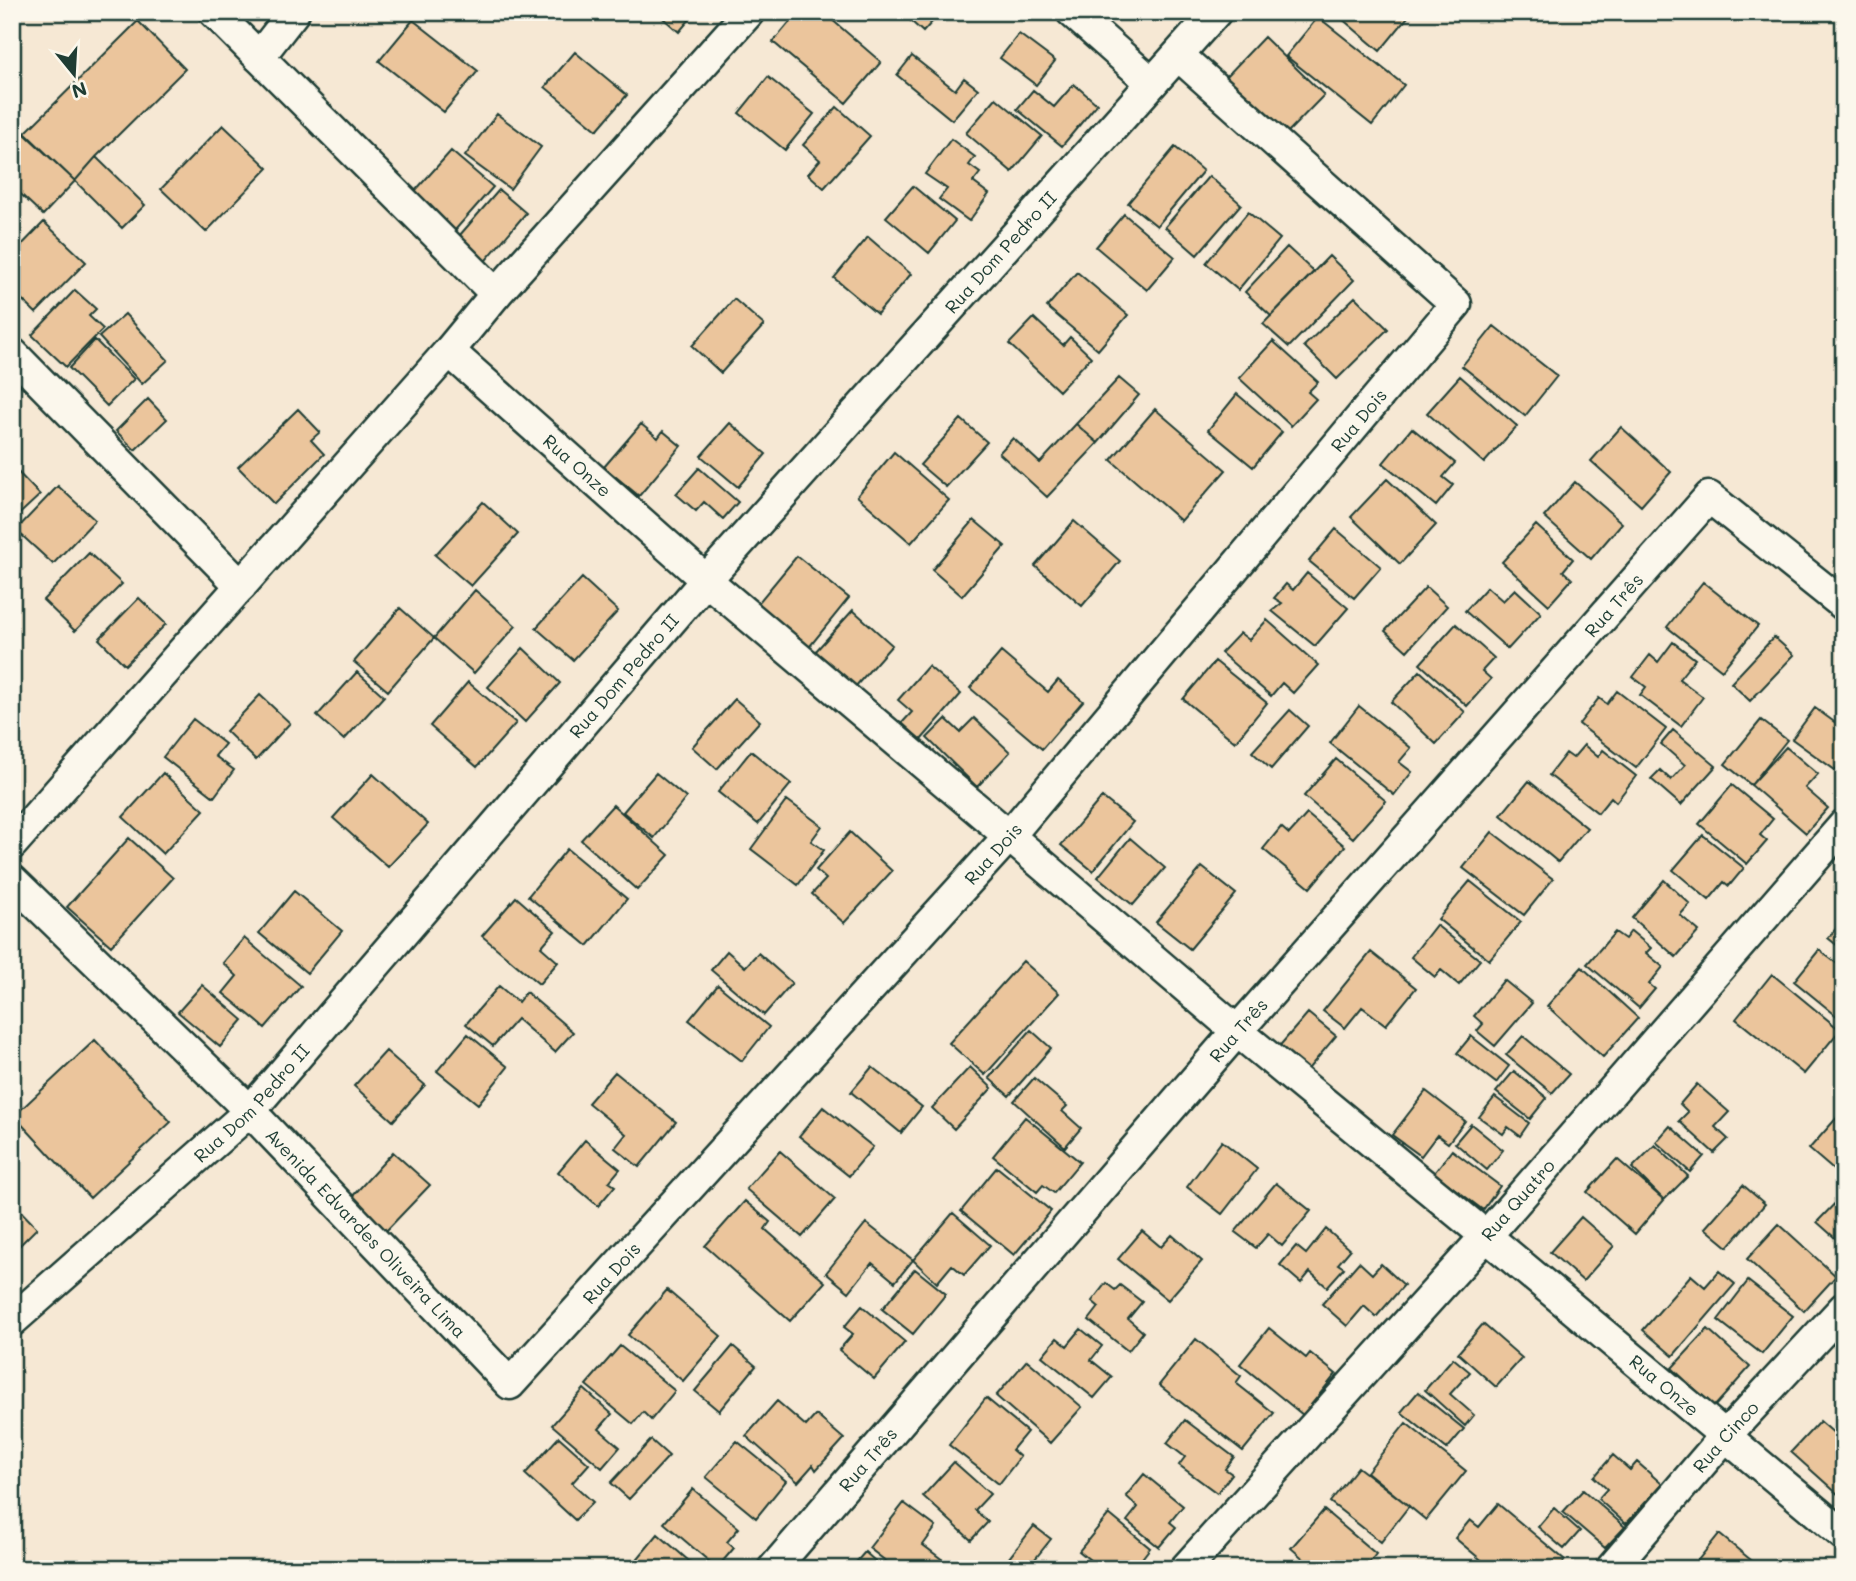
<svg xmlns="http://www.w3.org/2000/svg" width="1856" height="1581" font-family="Mali,sans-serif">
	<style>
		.building { fill: #ebc59c; stroke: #1f3d34; stroke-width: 2 }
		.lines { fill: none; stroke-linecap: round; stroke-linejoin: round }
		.minor-casing { stroke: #1f3d34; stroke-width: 35 }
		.minor { stroke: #fbf7ec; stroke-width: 30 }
		.labels { text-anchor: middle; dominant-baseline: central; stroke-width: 7; stroke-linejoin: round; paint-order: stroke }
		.street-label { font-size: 18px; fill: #1f3d34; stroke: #fbf7ec }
	</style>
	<rect width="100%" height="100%" fill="#f6e8d4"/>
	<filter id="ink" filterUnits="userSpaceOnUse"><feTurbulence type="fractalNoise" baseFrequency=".0143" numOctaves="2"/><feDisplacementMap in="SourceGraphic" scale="14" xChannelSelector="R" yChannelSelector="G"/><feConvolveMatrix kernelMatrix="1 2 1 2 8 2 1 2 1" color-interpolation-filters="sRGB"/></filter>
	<g filter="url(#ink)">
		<path class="building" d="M656 12H696L679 32Z
			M798 12H823L881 62 846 103 773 42Z
			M901 12H941L923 32Z
			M1334 12H1412L1380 51Z
			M1318 17 1404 85 1372 125 1286 56Z
			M413 20 478 71 444 112 379 61Z
			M138 21 185 69 96 157 75 181 25 133Z
			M1019 34 1055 61 1036 85 1000 58Z
			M1264 37 1324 95 1285 135 1225 78Z
			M575 52 627 95 597 130 545 87Z
			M912 56 955 90 964 78 978 89 952 120 897 75Z
			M768 77 814 114 785 150 739 113Z
			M1074 84 1097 104 1062 146 1017 109 1033 90 1054 107Z
			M996 98 1042 136 1012 172 966 133Z
			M837 107 870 136 824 188 808 174 820 160 803 145Z
			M497 114 541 147 510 189 465 156Z
			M12 122 75 181 43 215 12 186Z
			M223 125 268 168 206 232 161 189Z
			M951 139 975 157 969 165 980 173 973 182 989 194 969 221 939 199 947 189 925 174Z
			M1175 147 1203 171 1157 226 1128 203Z
			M451 151 493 187 448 238 406 201Z
			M96 157 145 205 122 228 75 181Z
			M1209 176 1241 204 1197 255 1165 227Z
			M913 186 955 221 929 253 886 217Z
			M499 190 526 213 481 266 453 243Z
			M1248 212 1280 239 1238 290 1206 263Z
			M1124 214 1175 257 1147 290 1096 247Z
			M44 222 86 262 36 313 12 290V255Z
			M868 237 911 274 877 314 834 278Z
			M1287 247 1314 272 1271 316 1245 292Z
			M1329 256 1354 280 1289 347 1263 324Z
			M1077 272 1128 315 1098 350 1047 307Z
			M75 290 96 309 89 316 103 329 66 367 32 335Z
			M1355 297 1388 329 1337 379 1304 346Z
			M734 299 764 325 721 373 692 346Z
			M125 314 168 360 142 384 99 337Z
			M1034 318 1063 345 1070 337 1091 357 1059 391 1009 344Z
			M1494 326 1557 376 1525 416 1462 366Z
			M95 340 134 379 107 406 69 368Z
			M1273 341 1318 382 1308 392 1316 399 1291 426 1239 378Z
			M1460 376 1517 426 1484 463 1427 413Z
			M1119 378 1139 395 1098 443 1076 424Z
			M1237 394 1282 432 1253 467 1208 430Z
			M148 399 167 419 135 450 116 431Z
			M298 409 320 432 311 440 324 454 274 504 238 467Z
			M1155 409 1226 470 1181 521 1111 460Z
			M961 419 987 442 946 487 920 465Z
			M730 423 766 454 738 487 701 456Z
			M641 424 658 438 663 431 681 446 639 496 604 467Z
			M1076 424 1098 443 1047 497 999 453 1013 438 1040 463Z
			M1621 427 1671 472 1641 506 1591 461Z
			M1412 428 1455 463 1443 477 1453 485 1436 506 1383 463Z
			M894 452 949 500 911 543 857 496Z
			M12 466 40 495 12 521Z
			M699 468 738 502 723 519 704 502 696 511 676 494Z
			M1387 479 1436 525 1400 564 1351 517Z
			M1575 482 1622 523 1591 559 1544 517Z
			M58 486 95 520 53 564 16 530Z
			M483 502 518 534 471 586 435 555Z
			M974 520 1005 546 962 596 932 570Z
			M1074 521 1120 561 1082 606 1035 566Z
			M1536 525 1573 559 1563 571 1572 579 1549 605 1502 562Z
			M1336 529 1381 567 1354 598 1309 561Z
			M89 553 122 584 75 631 43 600Z
			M797 556 849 598 806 651 754 608Z
			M1307 573 1348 608 1315 646 1272 611 1282 603 1274 598 1286 584 1293 590Z
			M582 578 618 611 573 660 536 628Z
			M1703 582 1758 626 1722 670 1667 627Z
			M1426 587 1447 606 1407 651 1385 631Z
			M1487 587 1503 601 1515 589 1541 613 1508 649 1465 611Z
			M475 590 516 626 474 673 434 638Z
			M139 598 166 624 125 665 99 639Z
			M400 608 434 638 388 691 354 662Z
			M853 610 892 645 855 687 815 652Z
			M1267 620 1318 665 1293 693 1282 683 1271 696 1221 653 1240 633 1249 640Z
			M1456 624 1494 658 1482 671 1491 679 1467 706 1420 664Z
			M1774 637 1794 655 1750 701 1731 683Z
			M1673 642 1695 659 1679 679 1703 697 1681 726 1640 695 1646 687 1633 677 1650 655 1658 662Z
			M523 648 560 683 525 722 488 687Z
			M1001 652 1048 692 1058 680 1083 701 1042 749 970 688Z
			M1215 661 1267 703 1235 742 1183 699Z
			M928 666 961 694 921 740 902 723 912 712 898 700Z
			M1420 671 1465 712 1436 744 1391 702Z
			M357 672 384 696 344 740 317 716Z
			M468 682 516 723 477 767 430 726Z
			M1617 691 1666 729 1636 768 1579 724 1599 698 1607 704Z
			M260 695 290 723 256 760 226 731Z
			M735 699 760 721 717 769 692 747Z
			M1359 706 1411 748 1399 762 1412 772 1394 795 1330 743Z
			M1815 708 1844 729V758L1835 770 1792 739Z
			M1290 710 1308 726 1271 769 1252 752Z
			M974 718 1010 752 977 787 927 738 946 719 960 732Z
			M193 719 225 744 215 756 234 770 214 797 163 757Z
			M1761 720 1787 740 1751 785 1725 764Z
			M1673 730 1716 766 1681 805 1651 779 1660 770 1671 780 1685 765 1661 744Z
			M1584 745 1598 757 1603 750 1636 776 1616 802 1611 797 1598 813 1549 775 1566 753 1573 758Z
			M1786 747 1818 774 1805 788 1828 808 1806 833 1751 785Z
			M751 751 791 784 758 824 718 792Z
			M1336 759 1386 801 1353 838 1304 796Z
			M163 773 204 810 163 854 123 817Z
			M656 773 686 798 654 838 623 812Z
			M373 774 428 824 388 867 333 818Z
			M1529 781 1587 828 1558 862 1501 815Z
			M1732 785 1773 819 1760 835 1767 841 1747 864 1699 824Z
			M1102 797 1133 822 1093 871 1061 845Z
			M787 800 822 826 811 841 824 850 798 885 751 849Z
			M613 805 669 855 637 890 581 840Z
			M1307 814 1345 846 1310 888 1263 849 1281 827 1289 834Z
			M850 832 892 871 844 923 812 894 826 879 816 870Z
			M1492 832 1553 879 1524 915 1463 868Z
			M1703 835 1744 868 1729 886 1724 882 1709 900 1673 870Z
			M129 838 173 878 111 946 67 907Z
			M1130 838 1165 868 1133 905 1098 877Z
			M567 849 627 899 588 946 528 896Z
			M1202 867 1236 894 1190 949 1156 922Z
			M1664 880 1690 904 1680 915 1699 931 1676 957 1632 918Z
			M1470 881 1521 922 1489 960 1438 919Z
			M294 891 342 931 307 973 259 933Z
			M516 897 555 931 541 947 558 962 539 984 482 936Z
			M1844 919V951L1828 938Z
			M1436 925 1480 960 1459 985 1441 970 1435 977 1411 957Z
			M1631 931 1651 948 1646 953 1663 967 1649 984 1655 989 1639 1008 1587 964 1615 932 1625 939Z
			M244 938 301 986 265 1028 223 993 237 976 223 963Z
			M1819 950 1844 969V1022L1794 981Z
			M727 951 745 967 758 953 792 983 764 1015 711 970Z
			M1371 952 1416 988 1386 1025 1362 1007 1345 1028 1323 1011Z
			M1023 961 1059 993 985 1075 949 1043Z
			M1582 967 1638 1018 1603 1057 1547 1006Z
			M1772 974 1840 1030 1804 1074 1736 1019Z
			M1504 980 1532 1003 1495 1046 1477 1031 1483 1024 1474 1016Z
			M202 985 243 1020 220 1047 178 1012Z
			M718 985 769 1027 742 1061 689 1020Z
			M499 986 518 1002 526 992 573 1032 555 1052 517 1019 493 1046 466 1024Z
			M1308 1013 1336 1036 1304 1074 1276 1050Z
			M1031 1030 1051 1048 1009 1096 989 1078Z
			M468 1034 508 1067 478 1104 437 1071Z
			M1471 1036 1509 1066 1496 1083 1457 1053Z
			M1523 1036 1569 1074 1552 1093 1506 1055Z
			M95 1040 171 1122 90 1198 14 1116Z
			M386 1051 425 1085 393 1121 354 1086Z
			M872 1067 922 1107 901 1133 851 1092Z
			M970 1067 992 1088 954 1129 932 1108Z
			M1514 1071 1547 1098 1530 1119 1496 1092Z
			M615 1072 676 1122 639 1167 615 1148 626 1134 588 1103Z
			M1034 1078 1067 1106 1062 1111 1081 1128 1065 1147 1014 1101Z
			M1697 1084 1729 1112 1715 1127 1728 1139 1714 1153 1679 1121 1688 1112 1680 1104Z
			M1426 1091 1465 1121 1448 1143 1437 1135 1421 1156 1392 1135Z
			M1495 1097 1529 1123 1520 1136 1508 1127 1503 1134 1479 1117Z
			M823 1107 873 1147 849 1176 799 1136Z
			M1841 1113 1844 1116V1179L1809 1149Z
			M1025 1117 1080 1162 1054 1193 1043 1185 1037 1192 993 1156Z
			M1471 1124 1503 1150 1487 1170 1455 1143Z
			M1670 1126 1704 1156 1690 1172 1656 1142Z
			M585 1140 620 1169 609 1182 615 1186 598 1206 558 1172Z
			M1222 1141 1257 1169 1222 1214 1187 1187Z
			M1655 1145 1688 1176 1664 1200 1632 1168Z
			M1452 1150 1500 1186 1483 1210 1434 1173Z
			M780 1151 835 1199 802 1237 746 1189Z
			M393 1152 430 1185 385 1232 350 1199Z
			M1617 1159 1664 1200 1635 1234 1587 1192Z
			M997 1167 1051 1211 1014 1255 961 1211Z
			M1276 1183 1311 1211 1282 1246 1268 1234 1256 1248 1235 1232Z
			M1743 1185 1765 1204 1728 1247 1705 1228Z
			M1843 1195 1844 1196V1246L1817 1222Z
			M745 1201 770 1222 765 1229 825 1282 790 1321 705 1246Z
			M12 1202 37 1228 12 1253Z
			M953 1213 990 1245 964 1275 952 1265 937 1283 913 1260Z
			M1581 1217 1614 1246 1583 1281 1550 1252Z
			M866 1223 913 1260 895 1282 872 1263 849 1292 826 1273Z
			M1779 1224 1836 1276 1804 1311 1747 1259Z
			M1326 1229 1350 1250 1338 1264 1344 1268 1327 1287 1310 1272 1301 1283 1280 1265 1296 1246 1306 1254Z
			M1142 1231 1161 1247 1172 1235 1202 1261 1168 1300 1118 1259Z
			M1359 1262 1372 1274 1381 1264 1404 1285 1376 1317 1364 1306 1347 1326 1322 1304Z
			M915 1269 946 1294 913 1334 882 1309Z
			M1719 1271 1735 1284 1673 1356 1643 1330 1691 1275 1705 1287Z
			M1748 1281 1793 1316 1762 1354 1718 1320Z
			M1106 1283 1115 1290 1120 1285 1142 1302 1128 1319 1143 1332 1128 1351 1089 1320 1099 1307 1092 1301Z
			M667 1290 721 1336 683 1381 628 1335Z
			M862 1306 905 1342 874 1379 839 1350 853 1334 844 1327Z
			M1483 1324 1522 1358 1496 1387 1458 1353Z
			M1269 1328 1306 1358 1310 1353 1336 1374 1303 1415 1240 1364Z
			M1081 1329 1102 1346 1091 1360 1112 1377 1094 1398 1042 1356 1057 1338 1067 1346Z
			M1708 1329 1750 1367 1714 1407 1672 1368Z
			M1196 1339 1241 1376 1236 1383 1274 1413 1243 1451 1159 1385Z
			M620 1346 675 1391 651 1420 643 1412 633 1424 586 1385Z
			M733 1346 756 1366 719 1411 695 1391Z
			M1453 1358 1470 1372 1450 1394 1474 1415 1465 1426 1425 1390Z
			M1027 1360 1082 1407 1050 1443 996 1396Z
			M584 1389 612 1414 599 1429 620 1447 602 1468 552 1425Z
			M1418 1392 1464 1429 1447 1449 1401 1412Z
			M986 1398 1027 1432 1012 1450 1020 1457 999 1484 949 1445Z
			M777 1401 806 1426 816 1415 844 1439 816 1470 813 1465 798 1482 746 1436Z
			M1185 1420 1234 1457 1225 1469 1232 1474 1217 1493 1179 1465 1185 1457 1167 1443Z
			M1820 1421 1844 1442V1492L1840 1496 1791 1452Z
			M1406 1423 1466 1471 1426 1520 1367 1472Z
			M559 1437 589 1464 572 1483 593 1502 575 1520 525 1474Z
			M651 1440 669 1456 629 1499 611 1483Z
			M737 1441 786 1481 756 1518 706 1477Z
			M1613 1455 1630 1470 1637 1462 1662 1484 1626 1524 1598 1499 1607 1489 1594 1477Z
			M954 1462 990 1494 975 1510 988 1522 971 1540 923 1496Z
			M1358 1467 1409 1506 1381 1542 1330 1502Z
			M1144 1474 1183 1506 1170 1522 1176 1527 1159 1547 1127 1521 1138 1507 1126 1496Z
			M693 1489 739 1528 727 1542 734 1548 717 1568 664 1523Z
			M1583 1490 1625 1527 1605 1548 1563 1512Z
			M904 1503 936 1527 923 1545 944 1561 938 1569H896L869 1548Z
			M1498 1504 1565 1560 1558 1569H1492L1455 1538 1470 1520 1479 1527Z
			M1554 1508 1580 1531 1564 1549 1538 1527Z
			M1324 1510 1376 1554 1364 1569H1315L1291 1548Z
			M1109 1514 1150 1548 1140 1561 1147 1566 1144 1569H1101L1079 1551Z
			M1034 1526 1051 1539 1027 1569H1004L1002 1567Z
			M658 1534 697 1568V1569H629Z
			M1719 1534 1762 1569H1691Z
			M865 1552 884 1569H850Z
			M1067 1560 1079 1569H1060Z
			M1279 1560 1291 1569H1272Z"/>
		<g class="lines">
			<defs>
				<g id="minor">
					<path d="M214 12 496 294"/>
					<path d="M1072 12 1152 83"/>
					<path d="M259 57 294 12"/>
					<path id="s1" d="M449 351 706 580 1009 836 1237 1031 1486 1236 1844 1535"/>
					<path d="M12 353 241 586"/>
					<path d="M12 844 449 351 496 294 749 12"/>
					<path id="s2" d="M12 880 250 1111 510 1384 1009 836 1456 304 1178 55"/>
					<path id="s3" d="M12 1321 250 1111 706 580 1216 12"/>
					<path id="s4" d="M773 1569 1237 1031 1709 497 1844 605"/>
					<path id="s5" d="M1185 1569 1486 1236 1844 825"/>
					<path id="s6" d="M1611 1569 1726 1435 1844 1308"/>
				</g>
			</defs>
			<use href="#minor" class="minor-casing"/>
			<use href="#minor" class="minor"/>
		</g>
	</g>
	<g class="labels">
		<g class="street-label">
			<text stroke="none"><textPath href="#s3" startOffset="1458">Rua Dom Pedro II</textPath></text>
			<text stroke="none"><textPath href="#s2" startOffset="1993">Rua Dois</textPath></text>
			<text stroke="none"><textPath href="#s1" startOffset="172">Rua Onze</textPath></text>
			<text stroke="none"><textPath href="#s4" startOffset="1279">Rua Três</textPath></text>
			<text stroke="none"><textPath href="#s3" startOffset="891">Rua Dom Pedro II</textPath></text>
			<text stroke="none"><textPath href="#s2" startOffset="1426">Rua Dois</textPath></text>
			<text stroke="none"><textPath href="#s4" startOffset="712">Rua Três</textPath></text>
			<text stroke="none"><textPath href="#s3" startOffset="324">Rua Dom Pedro II</textPath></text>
			<text stroke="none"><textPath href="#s5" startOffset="497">Rua Quatro</textPath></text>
			<text stroke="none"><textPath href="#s2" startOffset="500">Avenida Edvardes Oliveira Lima</textPath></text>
			<text stroke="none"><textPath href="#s2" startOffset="859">Rua Dois</textPath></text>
			<text stroke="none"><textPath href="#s1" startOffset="1596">Rua Onze</textPath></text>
			<text stroke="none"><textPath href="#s6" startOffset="175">Rua Cinco</textPath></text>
			<text stroke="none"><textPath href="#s4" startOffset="145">Rua Três</textPath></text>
		</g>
	</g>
	<rect width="1856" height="1581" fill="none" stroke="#fbf7ec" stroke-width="42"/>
	<rect x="21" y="21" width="1814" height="1539" fill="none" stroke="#1f3d34" stroke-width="2.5" filter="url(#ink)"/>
	<g transform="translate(74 74) rotate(162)" stroke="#fbf7ec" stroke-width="5" paint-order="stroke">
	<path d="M0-5L12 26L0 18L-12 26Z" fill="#1f3d34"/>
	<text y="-10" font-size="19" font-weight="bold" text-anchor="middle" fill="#1f3d34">N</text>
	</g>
</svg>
